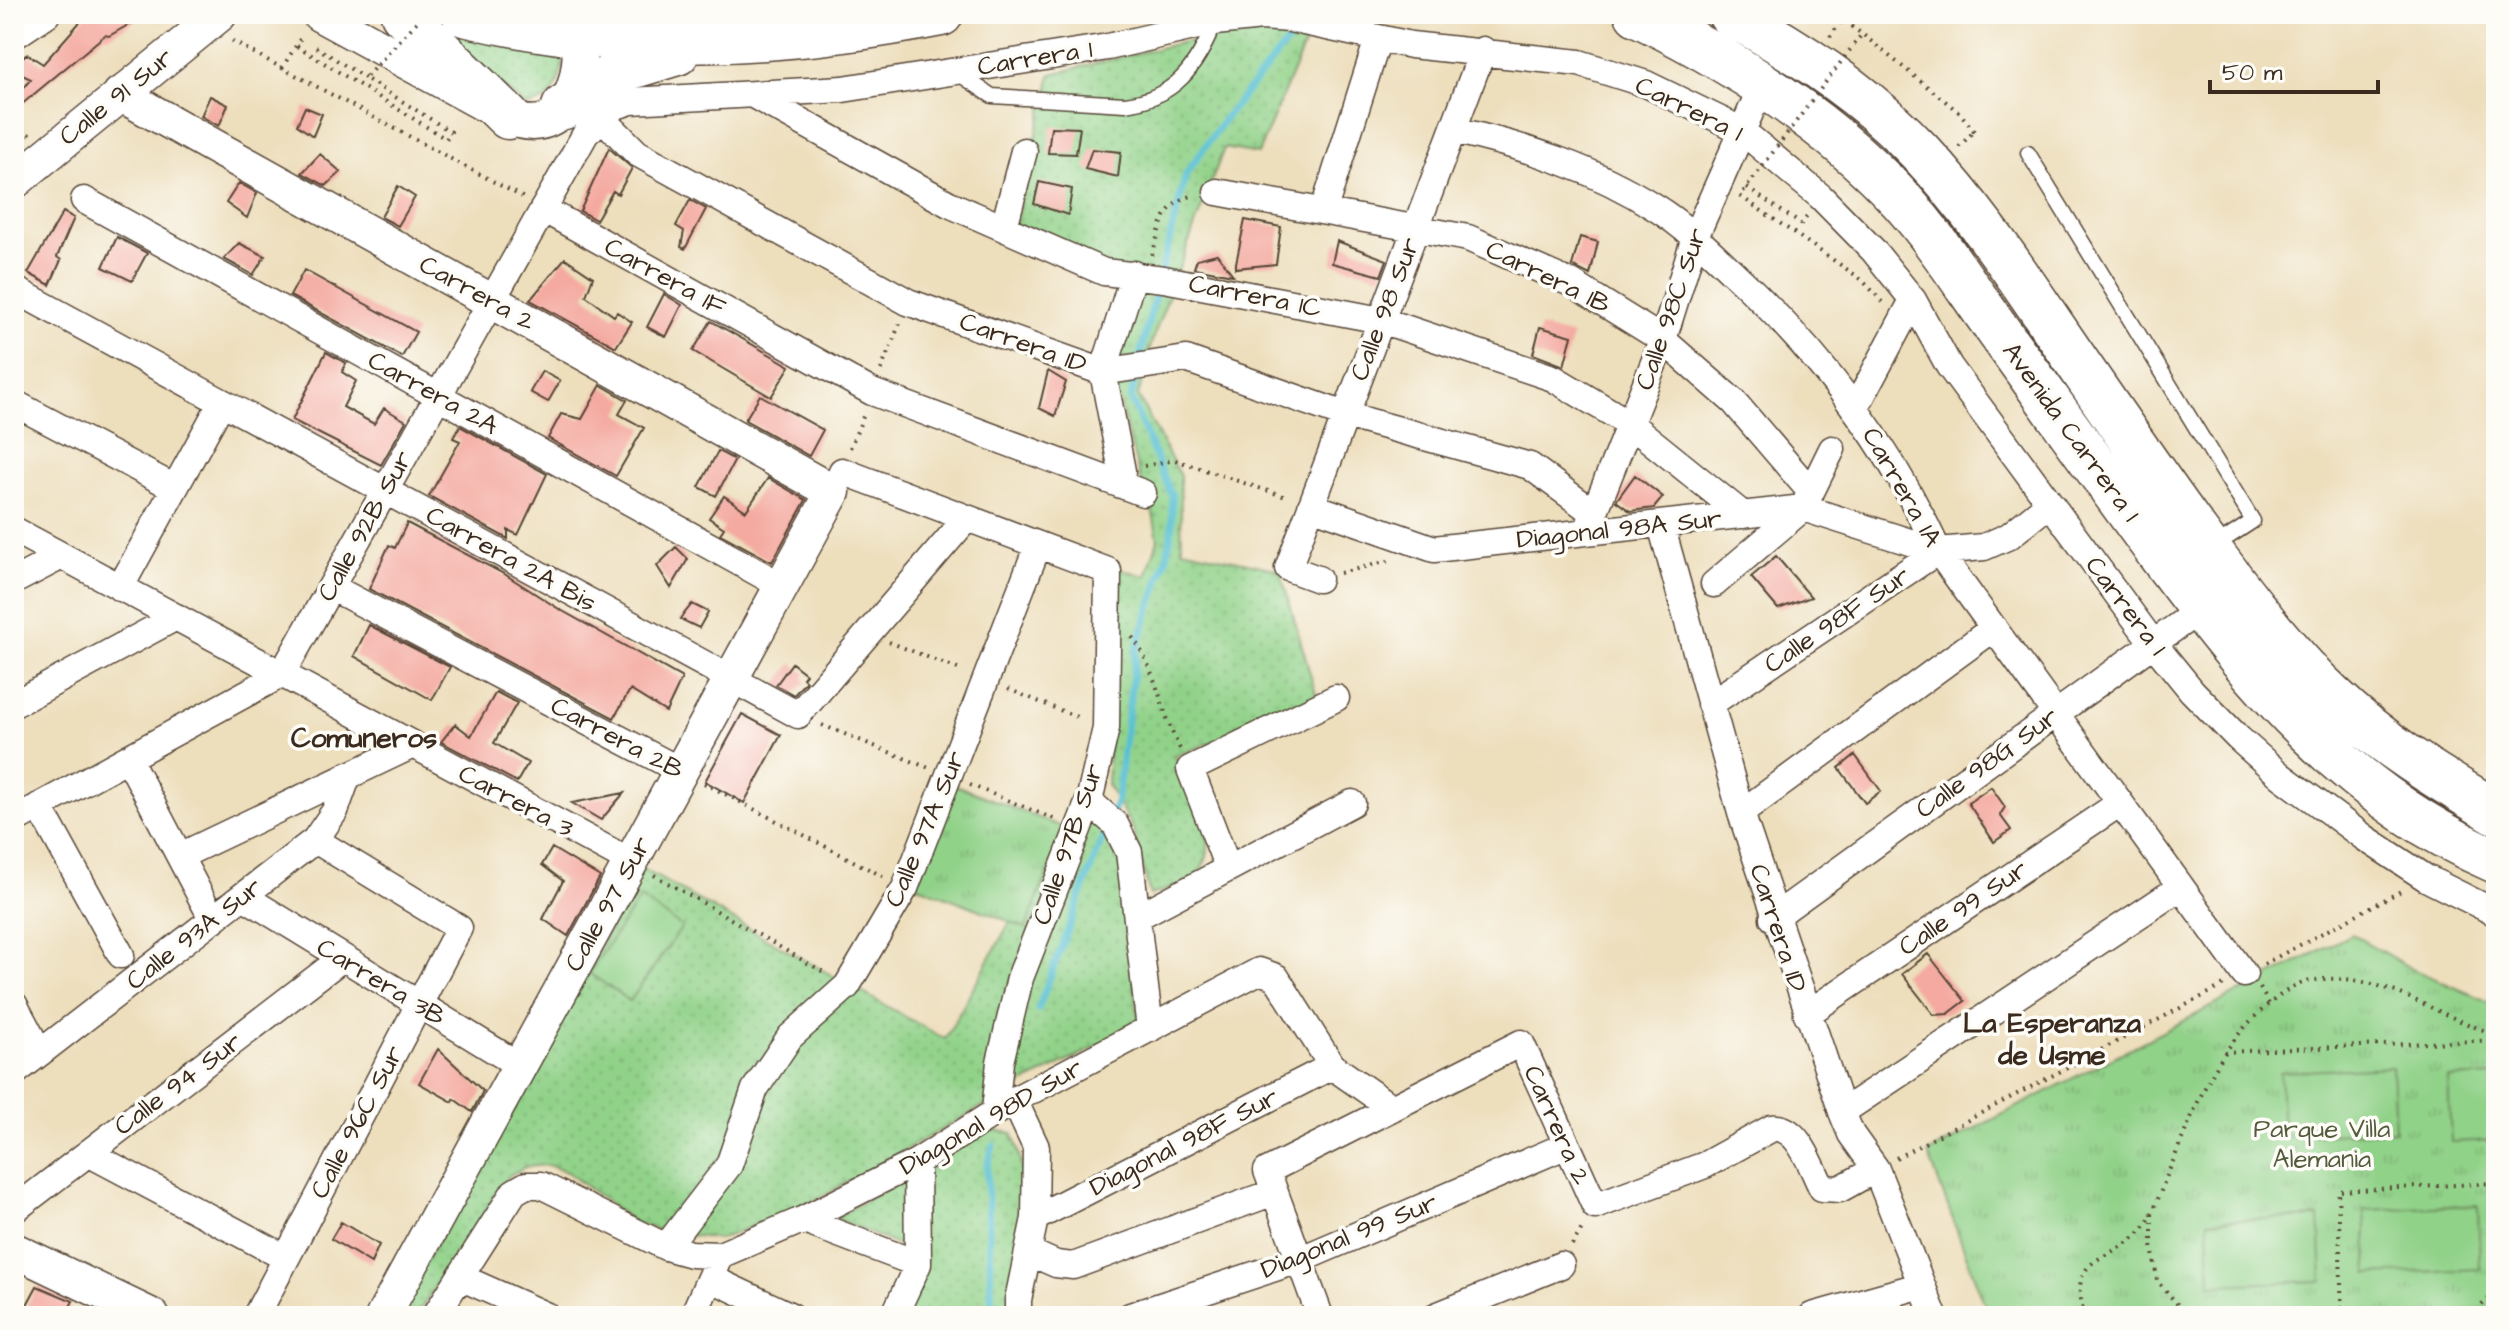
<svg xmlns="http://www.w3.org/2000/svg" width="2510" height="1330" font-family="'Architects Daughter',sans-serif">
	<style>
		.grass { fill: url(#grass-dots); stroke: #667e54; stroke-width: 2 }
		.park { fill: url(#park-tufts); stroke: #667e54; stroke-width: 2 }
		.pitch { fill: #91d289; stroke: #667e54; stroke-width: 2 }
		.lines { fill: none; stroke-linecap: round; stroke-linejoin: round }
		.stream { stroke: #57c0d3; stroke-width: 7 }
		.building { fill: #f4aaa1 }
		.service-casing { stroke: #564536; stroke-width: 17 }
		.minor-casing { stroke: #564536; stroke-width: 29 }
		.tertiary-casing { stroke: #564536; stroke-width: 37 }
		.trunk-casing { stroke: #564536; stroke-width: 47 }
		.path { stroke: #564536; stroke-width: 4; stroke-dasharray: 2 6; stroke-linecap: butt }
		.service { stroke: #fff; stroke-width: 14 }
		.minor { stroke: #fff; stroke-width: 26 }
		.tertiary { stroke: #fff; stroke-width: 34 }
		.trunk { stroke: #fff; stroke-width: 44 }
		.path-bridge { stroke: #564536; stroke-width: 4; stroke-dasharray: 2 6; stroke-linecap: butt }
		.labels { text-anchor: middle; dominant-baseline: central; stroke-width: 7; stroke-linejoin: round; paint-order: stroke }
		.street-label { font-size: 26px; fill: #3b2a1e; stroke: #fdfcf7 }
		.park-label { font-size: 26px; fill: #555c3e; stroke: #fdfcf7 }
		.neighbourhood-label { font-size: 28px; font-weight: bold; fill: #3b2a1e; stroke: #fdfcf7 }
	</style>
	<defs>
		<pattern id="grass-dots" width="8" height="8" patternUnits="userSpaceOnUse" patternTransform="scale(2)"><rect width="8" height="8" fill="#91d289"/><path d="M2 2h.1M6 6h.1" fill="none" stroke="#7eb476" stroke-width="1.8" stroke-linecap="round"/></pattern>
		<pattern id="park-tufts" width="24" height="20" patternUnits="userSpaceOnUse" patternTransform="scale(2)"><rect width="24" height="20" fill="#91d289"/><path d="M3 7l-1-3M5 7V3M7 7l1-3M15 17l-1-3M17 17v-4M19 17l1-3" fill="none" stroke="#7eb476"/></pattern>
	</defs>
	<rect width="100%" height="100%" fill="#fdfcf7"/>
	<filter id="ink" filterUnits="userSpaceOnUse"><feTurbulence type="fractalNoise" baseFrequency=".0125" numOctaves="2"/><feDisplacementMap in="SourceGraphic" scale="16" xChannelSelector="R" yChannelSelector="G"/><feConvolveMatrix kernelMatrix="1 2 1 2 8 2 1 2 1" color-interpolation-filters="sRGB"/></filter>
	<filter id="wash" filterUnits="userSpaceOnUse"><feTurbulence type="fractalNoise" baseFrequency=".006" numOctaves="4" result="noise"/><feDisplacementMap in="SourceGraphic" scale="32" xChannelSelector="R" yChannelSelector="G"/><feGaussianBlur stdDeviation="1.8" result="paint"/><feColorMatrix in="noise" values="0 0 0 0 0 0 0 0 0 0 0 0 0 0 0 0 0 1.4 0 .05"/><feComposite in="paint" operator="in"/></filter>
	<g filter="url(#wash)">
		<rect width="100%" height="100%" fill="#eddebc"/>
		<path class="grass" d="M1313 24 1258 154 1224 148 1152 341 1138 396 1180 476 1182 549 1280 570 1318 701 1175 756C1190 789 1235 855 1186 882 1175 888 1161 891 1150 895L1133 829 1107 784 1120 569 1146 576 1158 540 1151 503 1140 478 1108 361 1116 290 1108 270 1015 226 1051 74 1255 25Z
			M436 27 565 53C559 81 558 102 525 106Z
			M1072 805 1102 823 1123 870 1139 1026 1030 1080 810 1203 720 1239 665 1232 634 1222 567 1172 548 1165 525 1167 508 1176 422 1307 411 1316H396L643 869 945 1039 1010 922 1026 928Z
			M991 1130 1012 1133C1036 1189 1017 1258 1008 1316H901L927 1258 835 1218Z"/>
		<path class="park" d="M955 785 1065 828 1026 928 916 885Z
			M2352 934 2412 969 2496 1005V1316H1989L1928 1153Z"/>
		<path class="pitch" d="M640 898 682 927 630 1001 589 973Z
			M2392 1067 2395 1131 2283 1136 2280 1072Z
			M2496 1076V1140L2451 1142 2448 1078Z
			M2478 1205 2480 1269 2368 1274 2365 1210Z
			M2319 1217 2322 1281 2210 1285 2208 1221Z"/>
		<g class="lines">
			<path class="stream" d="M1139 359 1186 174 1225 118 1290 39
				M1112 814 1117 799 1136 650 1167 557 1172 528V496L1131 399 1136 371
				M1038 1009 1107 826
				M992 1316 987 1168 993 1145"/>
		</g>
		<g id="blocks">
			<path class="building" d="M87 14H147L109 36 105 35 21 105 14 98 31 79 14 71V64L27 54 43 64Z
				M210 96 228 105 219 126 201 116Z
				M305 107 322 114 313 136 297 125Z
				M1051 127 1080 128 1076 154 1048 153Z
				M609 148 632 168 618 194 613 191 596 220 580 211Z
				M1092 149 1121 152 1118 177 1085 169Z
				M320 154 341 172 326 186 302 173Z
				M1039 182 1072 189 1068 215 1034 204Z
				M239 183 257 193 247 218 226 203Z
				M398 186 415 197 398 226 381 217Z
				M690 200 706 209 685 249 681 247 684 231 676 226Z
				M63 212 74 218 57 257 61 260 50 285 28 273Z
				M1245 220 1281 227 1276 264 1235 268Z
				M117 237 147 253 132 281 103 267Z
				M1580 237 1598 242 1590 275 1572 266Z
				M1337 241 1387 260 1381 276 1332 263Z
				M239 243 265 256 253 275 224 259Z
				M1217 254 1233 275 1194 268 1197 259Z
				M565 258 593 277 586 296 614 316 617 312 632 322 616 347 530 300Z
				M304 270 416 332 402 357 290 296Z
				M664 294 682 305 666 337 647 327Z
				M711 321 790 366 771 397 693 351Z
				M1540 327 1572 336 1564 366 1533 354Z
				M326 352 346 363 342 372 356 381 343 407 374 424 384 408 406 421 381 465 292 420Z
				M542 371 560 381 548 402 530 392Z
				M1048 371 1066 382 1055 416 1039 408Z
				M601 385 627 400 619 414 644 428 616 476 548 438 561 414 582 419Z
				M760 395 823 430 809 456 745 420Z
				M460 426 547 474 518 535 508 530V539L429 496 460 441 453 438Z
				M718 451 735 460 716 496 699 487Z
				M1635 475 1663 497 1654 508 1630 511 1616 501Z
				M768 478 806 500 772 562 720 534 724 528 709 518 724 496 746 511Z
				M407 523 506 575 559 609 682 678 666 712 630 690 614 718 369 589 389 545 395 548Z
				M676 547 688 559 671 588 657 566Z
				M1776 556 1811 597 1778 609 1751 577Z
				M692 604 708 612 699 628 680 619Z
				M369 625 450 667 432 700 354 656Z
				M792 663 806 674 803 678 806 681 794 695 776 685Z
				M496 692 517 703 494 743 528 763 517 782 441 742 455 724 471 736Z
				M742 714 781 735 744 803 705 781Z
				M1855 755 1881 791 1865 803 1839 768Z
				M1991 787 2005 807 2000 815 2011 830 1994 842 1968 803Z
				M624 793 601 820 572 803Z
				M552 848 600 877 568 936 543 919 563 881 542 865Z
				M1928 954 1965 1001 1948 1014 1934 1015 1902 974Z
				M438 1049 483 1091 472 1112 454 1099 453 1102 419 1083Z
				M341 1222 379 1245 371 1263 331 1239Z
				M37 1286 73 1301 65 1316H21Z"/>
		</g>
	</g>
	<g filter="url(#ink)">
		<use href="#blocks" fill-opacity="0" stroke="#564536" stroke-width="2"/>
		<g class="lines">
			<defs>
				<path id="service" d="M956 72 992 96 1125 104C1175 98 1197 67 1215 22
					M2028 153 2253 521 2213 547"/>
				<path id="minor" d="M14 36 47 14
					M755 96 949 204 1104 272 1164 279 1381 320 1553 378 1630 424 1743 515
					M597 101 611 127 637 153 908 302 1103 372 1186 359 1345 415 1530 466 1594 513
					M1453 130C1524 146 1594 168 1656 208 1683 225 1707 248 1730 270 1817 350 1889 443 1938 551L2244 974
					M1217 192 1468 238 1573 284 1663 340 1734 402 1811 492
					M84 200 782 586
					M543 209 872 392 1143 493
					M1324 209 1378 39
					M1004 227 1024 151
					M14 289 798 715 967 518
					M14 403 175 488
					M1856 407 1913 300
					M842 471 1108 571 1106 728 1089 801 1020 978 1000 1062 995 1111
					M1121 485 1122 471 1103 372 1134 274
					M1311 506 1434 549 1803 508 1938 551
					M1661 525 1741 813 1842 1112 1851 1134 1876 1169 1934 1316
					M1589 526 1663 340 1695 237 1762 86
					M14 530 631 862
					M1318 579 1288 568 1483 50
					M14 581 62 556
					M1714 584 1803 508 1832 449
					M331 587 681 771
					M120 588 222 402
					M14 704 176 617
					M1710 704 1938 551 1984 547 2009 536 2050 503
					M128 758 213 920
					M1089 801 1115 824 1129 852 1150 1029
					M39 806 121 955
					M1741 813 1994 628
					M14 820 282 674 586 133 616 106 631 101 843 89 1108 47 1215 22 1262 17 1290 19 1411 45 1579 63 1646 84 1741 130 1821 197 1873 250 1913 300 1949 366 2153 643 2192 691 2238 738 2281 776 2365 838 2426 878 2496 913
					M180 856 413 745
					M1228 868 1190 769 1336 698
					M243 896 520 1066
					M1137 917 1352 803
					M1773 918 2201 609
					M14 1004 40 1053
					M1807 1014 2120 803
					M14 1073 315 840 335 811 348 775
					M1014 1100 1036 1147 1035 1218 1018 1300V1316
					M1842 1112 2181 887
					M88 1153 286 1258
					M14 1210 341 959
					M1035 1218 1332 1066
					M802 1220 918 1264
					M666 1247 729 1165 755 1089 790 1037 847 986 905 888 1038 545
					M1029 1252 1056 1264 1073 1266 1274 1192
					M460 1277 547 1316
					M710 1278 791 1316
					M256 1316 459 928 315 840
					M435 1316 514 1192 526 1185H541L666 1247 691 1254 720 1255 802 1220 917 1162 1014 1100 1259 971 1276 977 1332 1066 1392 1108
					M693 1316 717 1262
					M894 1316 918 1264 917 1162
					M1130 1316 1299 1260 1565 1146
					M1320 1316 1267 1171 1521 1043 1595 1206 1705 1165 1772 1128C1799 1125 1811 1167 1822 1188L1840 1189 1876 1169
					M1436 1316 1561 1265
					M1812 1316 1908 1289"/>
				<path id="tertiary" d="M319 14 508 117C575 146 587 60 577 14
					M120 94 833 492 383 1316
					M14 182 220 14
					M14 1250 152 1316"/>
				<path id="trunk" d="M403 14 508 117
					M464 14C626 53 779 46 941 14
					M1637 14C1733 61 1829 121 1902 201 1937 240 1966 286 1997 329 2052 406 2107 483 2163 559 2257 684 2348 797 2496 861
					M1730 14C1798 50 1867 96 1920 152 1969 204 2009 262 2049 321 2100 396 2151 471 2205 544 2245 597 2285 652 2333 697 2382 744 2438 778 2496 812
					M564 107 621 70 677 53"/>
			</defs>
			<use href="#service" class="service-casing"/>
			<use href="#minor" class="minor-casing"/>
			<use href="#tertiary" class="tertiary-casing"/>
			<use href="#trunk" class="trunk-casing"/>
			<path class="path" d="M1832 14 1842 20
				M1830 37 1842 20 1862 34
				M232 41 524 198
				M316 47 365 78
				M282 68 302 36
				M14 127 30 135
				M1959 147 1974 131
				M1747 188 1801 224 1809 214
				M1152 255C1162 225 1161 204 1195 195
				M881 370 900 323
				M850 448 865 412
				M1144 466 1175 460 1289 498
				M1340 573 1393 560
				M1132 637C1157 669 1161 713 1180 749
				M889 642 963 671
				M1008 689 1082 719
				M822 725 929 768
				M704 783 884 877
				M970 785 1059 821
				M654 875 827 974
				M2264 964 2401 891
				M2260 988 2269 1004
				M2224 1052 2496 1040
				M1896 1158 2224 985
				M2152 1214V1245L2157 1280 2187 1316
				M1572 1245 1584 1225
				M2085 1316C2063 1248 2119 1265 2147 1223 2155 1210 2160 1192 2166 1178 2191 1119 2212 1054 2261 1011 2274 999 2289 987 2306 982 2375 965 2434 1017 2496 1034
				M2342 1316 2338 1191 2496 1183
				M2470 1316 2496 1292"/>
			<use href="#service" class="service"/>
			<use href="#minor" class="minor"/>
			<use href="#tertiary" class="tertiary"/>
			<use href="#trunk" class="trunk"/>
			<path class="path-bridge" d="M297 46 446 139 451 132 365 78 424 14
				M1883 302 1861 279 1740 196 1862 34 1960 113 1974 131"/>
		</g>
	</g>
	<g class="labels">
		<g class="street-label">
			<text transform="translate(1035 58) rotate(-9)">Carrera 1</text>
			<text transform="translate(116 97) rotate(-39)">Calle 91 Sur</text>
			<text transform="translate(1689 109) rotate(26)">Carrera 1</text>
			<text transform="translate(665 277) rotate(29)">Carrera 1F</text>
			<text transform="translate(1548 277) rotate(26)">Carrera 1B</text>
			<text transform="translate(477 293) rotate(29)">Carrera 2</text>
			<text transform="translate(1255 296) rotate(11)">Carrera 1C</text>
			<text transform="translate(1385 309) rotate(-69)">Calle 98 Sur</text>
			<text transform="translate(1671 309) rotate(-71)">Calle 98C Sur</text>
			<text transform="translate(1023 343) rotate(20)">Carrera 1D</text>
			<text transform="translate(433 393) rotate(29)">Carrera 2A</text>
			<text transform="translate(2071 432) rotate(54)">Avenida Carrera 1</text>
			<text transform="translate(1902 487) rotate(60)">Carrera 1A</text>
			<text transform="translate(365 526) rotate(-61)">Calle 92B Sur</text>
			<text transform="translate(1619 529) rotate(-6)">Diagonal 98A Sur</text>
			<text transform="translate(511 559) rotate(29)">Carrera 2A Bis</text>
			<text transform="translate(2126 606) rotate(53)">Carrera 1</text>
			<text transform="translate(1837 620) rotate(-34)">Calle 98F Sur</text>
			<text transform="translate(617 738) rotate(28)">Carrera 2B</text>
			<text transform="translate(1987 763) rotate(-36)">Calle 98G Sur</text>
			<text transform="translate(516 801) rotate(28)">Carrera 3</text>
			<text transform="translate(925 829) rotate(-67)">Calle 97A Sur</text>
			<text transform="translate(1068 844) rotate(-71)">Calle 97B Sur</text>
			<text transform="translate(608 904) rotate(-61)">Calle 97 Sur</text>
			<text transform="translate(1963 908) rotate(-34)">Calle 99 Sur</text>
			<text transform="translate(1778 928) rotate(72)">Carrera 1D</text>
			<text transform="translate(194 934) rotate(-38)">Calle 93A Sur</text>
			<text transform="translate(381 982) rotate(31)">Carrera 3B</text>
			<text transform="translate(178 1084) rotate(-37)">Calle 94 Sur</text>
			<text transform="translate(991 1117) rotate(-30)">Diagonal 98D Sur</text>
			<text transform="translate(357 1122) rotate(-62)">Calle 96C Sur</text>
			<text transform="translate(1557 1125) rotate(66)">Carrera 2</text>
			<text transform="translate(1184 1142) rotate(-27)">Diagonal 98F Sur</text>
			<text transform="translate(1349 1236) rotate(-22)">Diagonal 99 Sur</text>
		</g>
		<g class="park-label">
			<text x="2322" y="1129">Parque Villa<tspan x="2322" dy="30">Alemania</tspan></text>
		</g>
		<g class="neighbourhood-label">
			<text x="364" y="738">Comuneros</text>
			<text x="2052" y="1023">La Esperanza<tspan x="2052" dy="32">de Usme</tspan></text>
		</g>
	</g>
	<rect width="2510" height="1330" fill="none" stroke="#fdfcf7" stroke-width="48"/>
	<path d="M2210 80v12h168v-12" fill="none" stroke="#3b2a1e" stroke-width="4"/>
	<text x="2222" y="80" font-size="24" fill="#3b2a1e" stroke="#fdfcf7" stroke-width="6" paint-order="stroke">50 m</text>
</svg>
